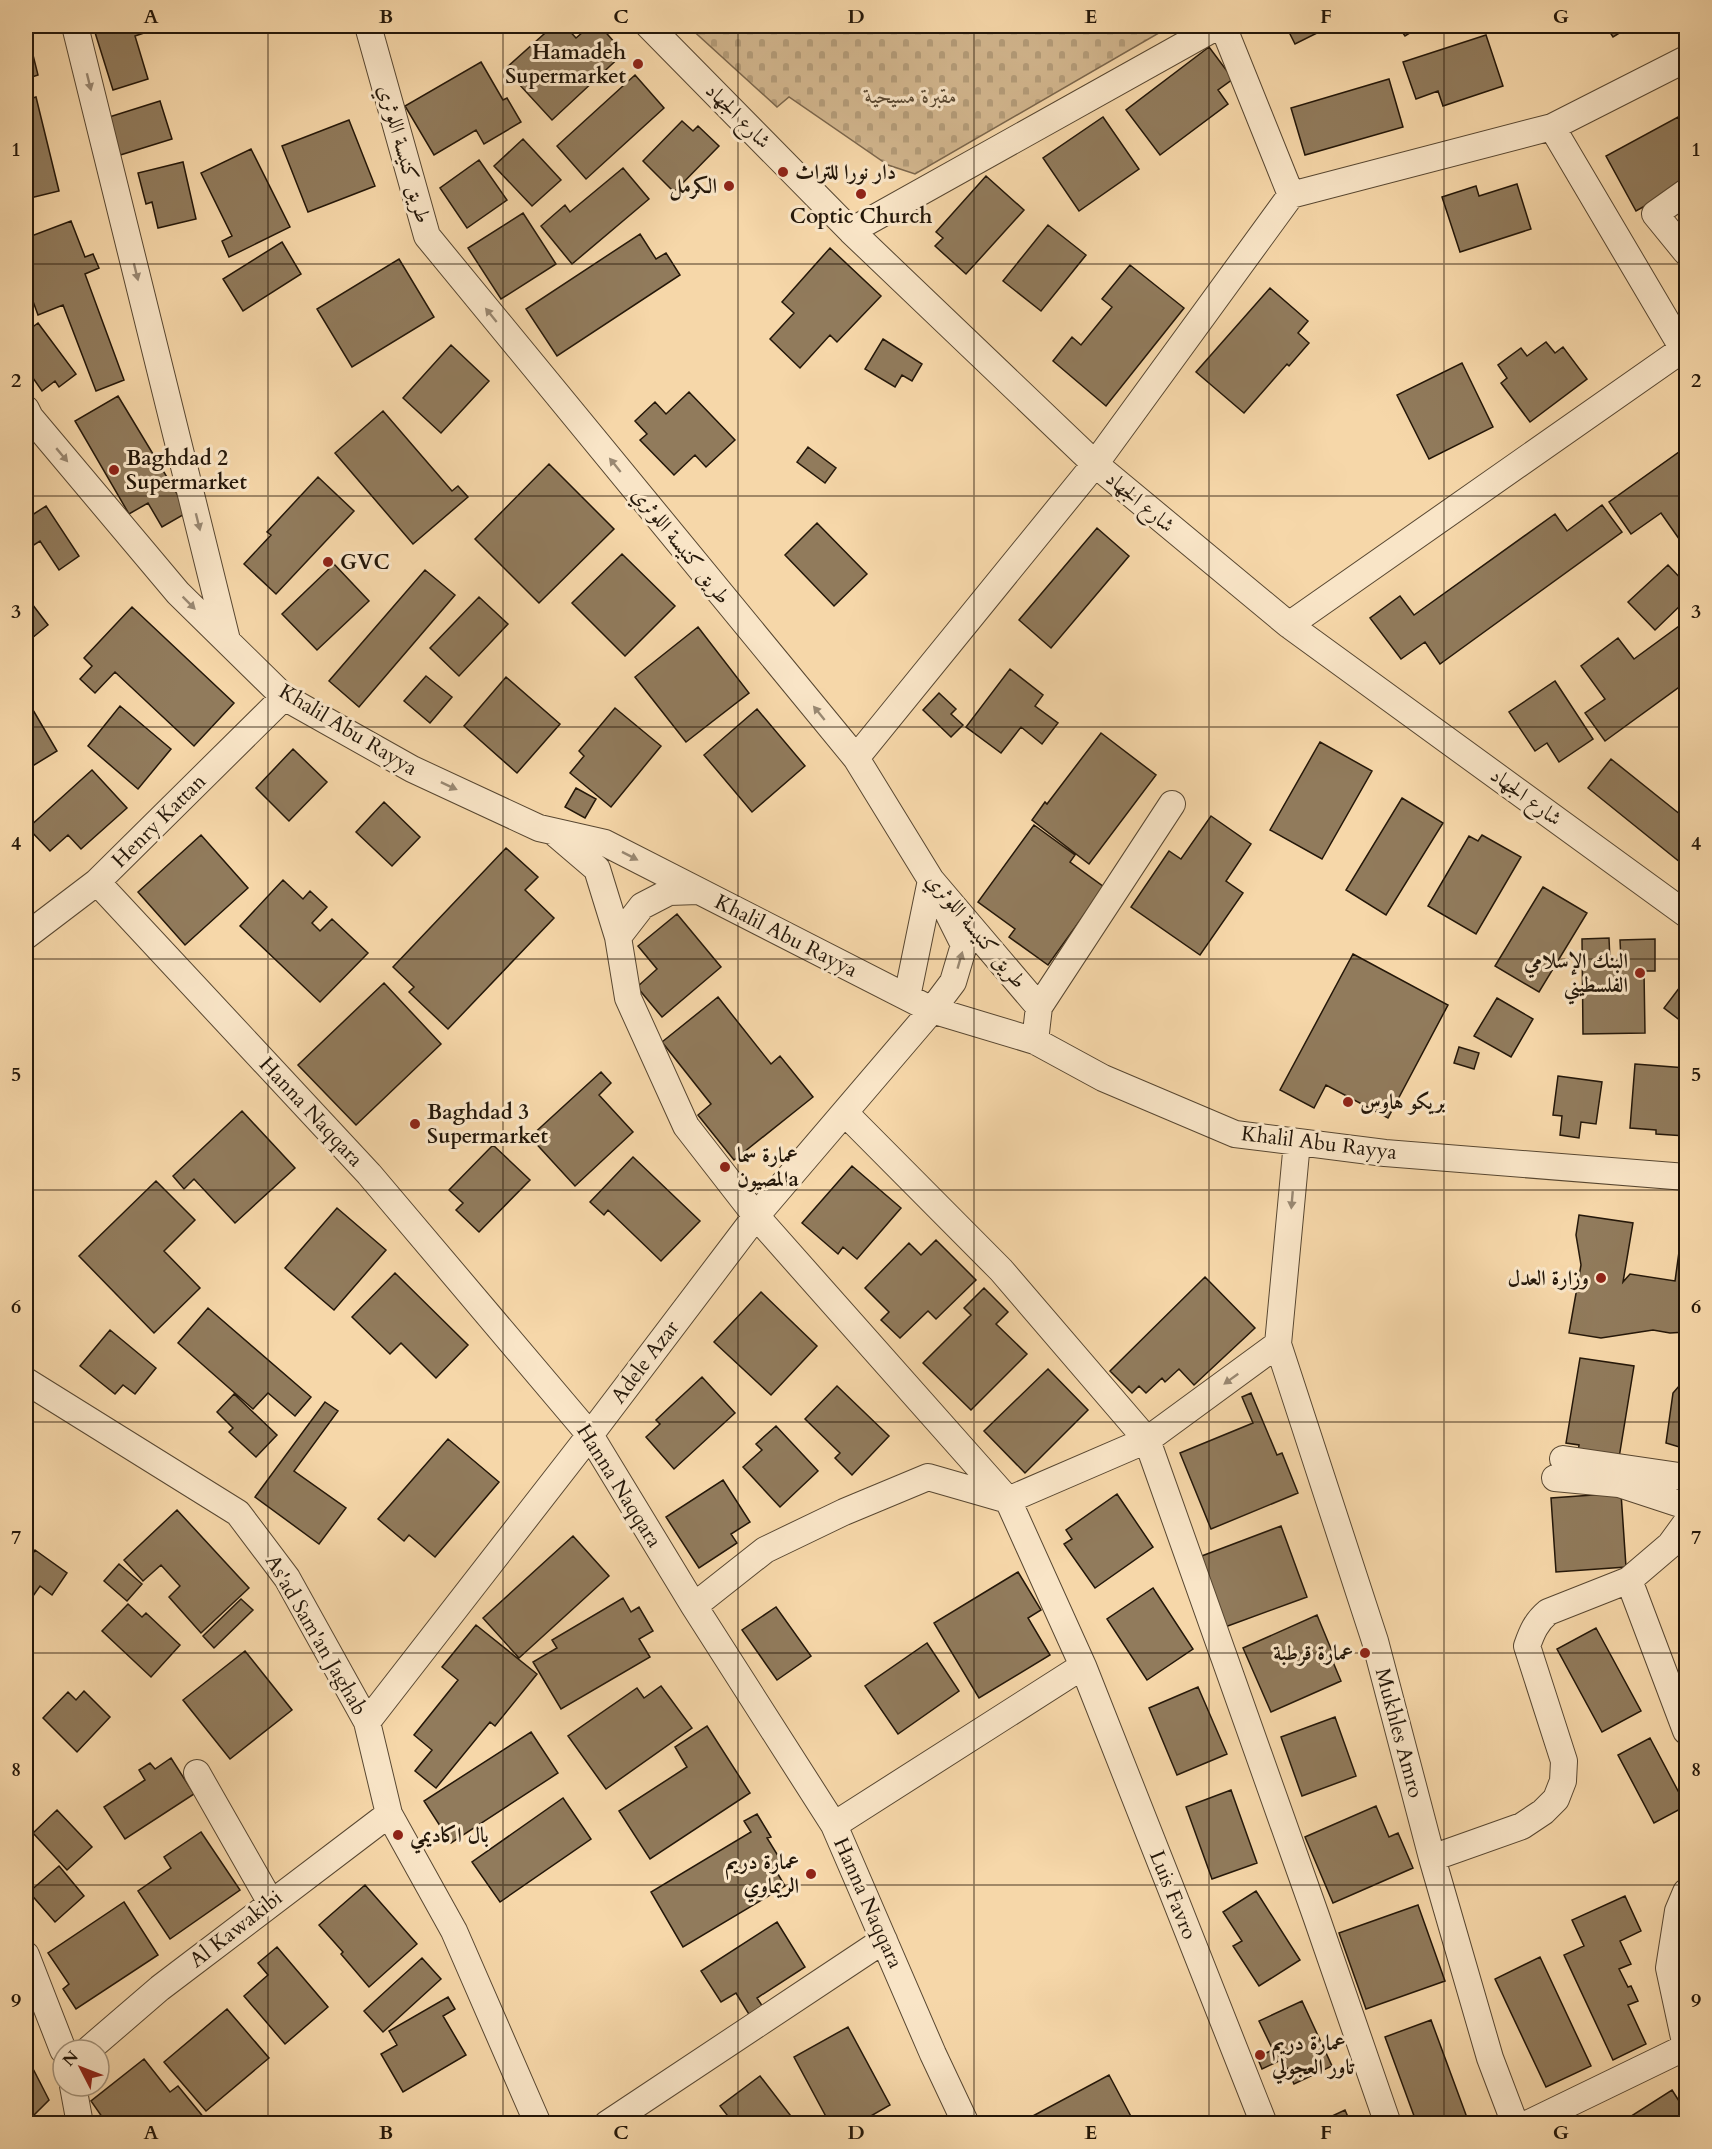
<svg xmlns="http://www.w3.org/2000/svg" width="1712" height="2149" font-family="Cardo,Amiri,serif">
	<style>
		.cemetery { fill: url(#cemetery-stones); stroke: #7b664c; stroke-width: 1.5 }
		.building { fill: #917b5c; stroke: #241709; stroke-width: 1.5 }
		.lines { fill: none; stroke-linecap: round; stroke-linejoin: round }
		.minor-casing { stroke: #584731; stroke-width: 28 }
		.minor { stroke: #f9e5c7; stroke-width: 26 }
		.oneway { fill: #998872 }
		.grid { fill: none; stroke: #241709; stroke-width: 1.5; stroke-opacity: 0.55 }
		.poi-dot { fill: #8f2418; stroke: #f9e5c7; stroke-width: 2 }
		.labels { text-anchor: middle; dominant-baseline: central; stroke-width: 6; stroke-linejoin: round; paint-order: stroke }
		.poi-label { font-size: 21px; font-weight: bold; fill: #241709; stroke: #f9e5c7; text-anchor: start }
		.park-label { font-size: 21px; font-style: italic; fill: #584731; stroke: #f9e5c7 }
		.street-label { font-size: 21px; fill: #241709; stroke: #f9e5c7 }
		.neatline { fill: none; stroke: #241709; stroke-width: 2 }
		.grid-label { font-size: 20px; text-anchor: middle; font-weight: bold; fill: #241709 }
	</style>
	<defs>
		<pattern id="cemetery-stones" width="16" height="16" patternUnits="userSpaceOnUse" patternTransform="scale(1.5)"><rect width="16" height="16" fill="#d2b68e"/><path d="M2 7V4a2 2 0 0 1 4 0v3zM10 15v-3a2 2 0 0 1 4 0v3z" fill="#b49c79"/></pattern>
	</defs>
	<rect width="100%" height="100%" fill="#f6d7a9"/>
	<filter id="stains"><feTurbulence type="fractalNoise" baseFrequency=".00333" numOctaves="4"/><feColorMatrix values="0 0 0 0 .2 0 0 0 0 .09 0 0 0 0 .02 0 0 0 .5 -.17"/></filter>
	<radialGradient id="worn" r=".72"><stop offset=".6" stop-color="#630" stop-opacity="0"/><stop offset="1" stop-color="#630" stop-opacity=".3"/></radialGradient>
	<path class="cemetery" d="M688 26H1171L915 174 888 165 789 97 777 107Z"/>
	<path class="building" d="M93 26H148L150 31 135 36 148 79 113 90Z
		M553 26H565L576 38 590 26H600L624 53 552 120 505 69Z
		M1286 26H1331L1295 44Z
		M1398 26H1421L1405 36Z
		M1606 26H1631L1613 37Z
		M26 27 38 75 26 79Z
		M1486 35 1503 86 1443 106 1438 91 1416 99 1403 62Z
		M1209 47 1233 79 1218 90 1228 104 1160 155 1126 110Z
		M481 62 503 100 507 98 521 122 484 144 476 130 434 155 405 106Z
		M635 75 664 108 586 179 557 146Z
		M1389 79 1403 127 1305 155 1291 108Z
		M36 97 59 191 26 199V100Z
		M160 101 172 139 117 156 106 118Z
		M1103 117 1139 169 1079 211 1043 158Z
		M1678 117 1686 132V183L1636 211 1606 156Z
		M349 120 375 186 308 212 282 146Z
		M682 121 693 131 698 126 719 146 674 192 643 161Z
		M523 139 561 180 532 206 494 166Z
		M251 149 290 227 229 257 222 241 232 236 201 173Z
		M479 160 507 200 467 228 440 188Z
		M183 162 196 219 158 228 152 202 146 204 138 173Z
		M623 168 649 199 572 264 541 226 565 205 570 212Z
		M986 176 1024 210 966 274 935 246 943 238 936 232Z
		M1517 184 1531 229 1460 252 1442 197 1476 186 1479 196Z
		M523 213 556 264 501 299 468 248Z
		M71 221 85 257 93 254 99 268 85 274 124 380 96 391 63 305 38 315 26 282V238Z
		M1048 225 1086 255 1041 311 1003 281Z
		M640 234 656 259 666 253 680 275 557 356 526 309Z
		M282 242 301 274 243 311 223 279Z
		M830 248 881 296 837 342 830 335 800 368 770 339 794 313 782 302Z
		M399 259 434 317 352 367 317 309Z
		M1130 265 1184 308 1106 406 1053 361 1072 337 1081 345 1112 307 1102 299Z
		M1270 288 1308 321 1298 333 1309 343 1289 366 1287 364 1244 413 1196 372Z
		M38 323 76 374 59 387 55 381 42 391 26 368V332Z
		M883 339 922 364 912 381 902 375 895 387 865 369Z
		M1546 342 1555 353 1563 347 1587 379 1530 422 1501 383 1507 378 1498 365 1521 348 1527 356Z
		M451 345 489 381 441 433 403 398Z
		M1462 363 1493 427 1429 459 1397 395Z
		M689 392 735 440 706 467 695 455 674 475 640 440 647 434 635 421 655 402 666 414Z
		M118 396 188 512 162 527 148 503 129 514 75 421Z
		M383 411 452 491 458 486 468 497 413 544 335 453Z
		M808 447 836 468 825 483 797 462Z
		M1686 447V545L1684 546 1661 513 1631 534 1609 502Z
		M549 464 614 529 539 603 475 539Z
		M318 477 354 511 276 594 244 564 271 535 267 532Z
		M1602 505 1622 532 1440 664 1425 642 1401 659 1370 618 1400 596 1414 615 1555 514 1567 531Z
		M46 506 79 556 59 570 40 541 26 550V519Z
		M817 523 867 574 834 606 785 555Z
		M1097 528 1129 556 1051 648 1019 620Z
		M622 554 675 606 625 656 572 603Z
		M334 564 369 601 317 650 282 614Z
		M1668 565 1686 584V600L1655 630 1628 602Z
		M425 570 455 595 359 707 329 681Z
		M26 596 48 625 26 643Z
		M479 597 508 624 459 676 430 648Z
		M132 607 234 703 194 746 115 672 95 693 80 679 92 666 84 658Z
		M1686 621V682L1605 741 1585 713 1605 699 1581 666 1618 638 1634 659Z
		M698 627 749 693 686 742 635 677Z
		M1010 669 1043 695 1035 706 1058 723 1042 744 1021 727 1001 753 966 727Z
		M426 676 452 697 430 723 404 701Z
		M506 677 560 724 517 773 464 726Z
		M1555 681 1593 739 1559 762 1547 743 1535 751 1509 712Z
		M939 693 956 709 951 714 963 725 951 737 923 710Z
		M26 698 57 751 26 770Z
		M120 706 171 749 138 789 88 746Z
		M615 708 661 746 611 807 570 773 584 756 579 751Z
		M757 709 805 766 752 812 704 755Z
		M1101 733 1156 775 1089 864 1032 820 1045 802 1047 804Z
		M1320 742 1372 771 1322 859 1270 830Z
		M293 749 327 782 289 821 256 788Z
		M1611 759 1686 819V867L1588 788Z
		M92 770 127 808 81 849 68 835 50 851 28 828Z
		M576 788 596 799 585 818 565 807Z
		M1402 798 1443 823 1386 915 1346 890Z
		M384 802 420 837 392 866 356 832Z
		M1211 816 1251 844 1226 881 1243 893 1200 955 1131 907 1169 851 1181 859Z
		M1034 825 1075 855 1070 862 1104 887 1048 965 1009 937 1015 929 978 902Z
		M201 835 248 888 185 945 138 892Z
		M1482 835 1521 857 1476 934 1428 906 1469 836 1478 841Z
		M506 848 538 877 525 890 554 918 448 1029 409 992 414 987 393 967Z
		M283 880 303 899 310 891 327 907 312 923 320 931 332 919 368 953 320 1002 240 926Z
		M1543 887 1587 913 1539 992 1495 966Z
		M677 914 721 967 662 1017 637 987 657 969 638 946Z
		M1609 938 1610 961 1621 960 1620 940 1655 939V971H1644L1645 1033 1583 1034 1582 939Z
		M1353 954 1448 1005 1388 1118 1326 1085 1314 1108 1280 1090Z
		M1686 979V1025L1664 1008Z
		M384 983 441 1044 356 1125 298 1065Z
		M718 997 771 1064 780 1056 813 1097 734 1160 698 1115 711 1104 662 1042Z
		M1497 998 1533 1019 1511 1057 1474 1036Z
		M1459 1047 1479 1053 1474 1069 1454 1063Z
		M1635 1064 1686 1068V1136L1656 1134V1130L1630 1128Z
		M601 1072 611 1083 599 1095 633 1132 575 1186 530 1137Z
		M1558 1076 1602 1082 1596 1124 1581 1122 1579 1138 1560 1135 1562 1116 1553 1115Z
		M242 1111 295 1168 235 1223 194 1179 184 1189 173 1176Z
		M493 1145 530 1180 479 1232 456 1210 463 1203 449 1190Z
		M633 1157 700 1221 661 1261 608 1210 604 1215 590 1202Z
		M852 1166 901 1208 857 1259 843 1247 838 1254 802 1223Z
		M156 1181 195 1220 164 1251 200 1288 154 1333 79 1256Z
		M337 1208 386 1250 334 1310 285 1268Z
		M1579 1215 1633 1223 1623 1282 1630 1274 1675 1281 1683 1223 1686 1224V1332L1670 1333 1653 1330 1601 1338 1569 1333 1581 1265 1576 1235Z
		M936 1240 976 1280 936 1319 928 1311 900 1338 881 1320 889 1312 865 1288 909 1243 921 1255Z
		M395 1273 468 1345 436 1378 401 1343 390 1354 352 1317Z
		M1205 1277 1255 1328 1194 1385 1179 1369 1165 1382 1162 1378 1146 1393 1139 1386 1132 1393 1110 1371Z
		M984 1288 1008 1312 996 1324 1027 1354 971 1410 923 1363 971 1315 964 1308Z
		M761 1292 817 1346 771 1395 714 1342Z
		M208 1308 311 1397 295 1416 268 1393 253 1409 178 1343Z
		M110 1330 156 1368 135 1394 123 1385 115 1394 80 1366Z
		M1580 1358 1634 1366 1618 1464 1577 1458 1579 1445 1566 1443Z
		M1048 1369 1088 1410 1025 1473 984 1431Z
		M702 1377 735 1413 674 1469 646 1437 660 1424 656 1420Z
		M1686 1378V1449L1666 1443 1673 1393Z
		M837 1386 889 1436 852 1475 835 1458 840 1453 805 1419Z
		M1251 1393 1277 1455 1282 1453 1298 1493 1211 1529 1180 1453 1253 1423 1242 1397Z
		M234 1394 277 1435 256 1457 229 1432 233 1428 217 1412Z
		M325 1402 338 1411 294 1471 346 1508 319 1544 255 1497Z
		M776 1426 818 1471 780 1507 743 1467 762 1450 756 1444Z
		M448 1439 499 1482 435 1557 409 1535 404 1541 378 1519Z
		M723 1480 750 1522 731 1534 737 1543 699 1568 666 1517Z
		M1621 1493 1626 1567 1556 1572 1551 1498Z
		M1117 1494 1153 1547 1095 1588 1064 1544 1072 1539 1066 1530Z
		M177 1510 249 1588 201 1633 169 1597 180 1586 161 1565 143 1581 124 1560Z
		M1281 1526 1307 1597 1225 1627 1199 1557Z
		M573 1536 609 1576 519 1658 483 1618Z
		M26 1550 32 1555 35 1550 67 1573 52 1595 40 1586 26 1606Z
		M119 1564 142 1584 127 1601 104 1581Z
		M1018 1572 1041 1610 1028 1618 1050 1655 979 1698 934 1623Z
		M1153 1588 1193 1649 1147 1680 1107 1619Z
		M623 1598 631 1612 639 1607 653 1631 639 1639 650 1657 561 1709 533 1662 557 1648 552 1640Z
		M241 1599 253 1610 214 1648 203 1636Z
		M128 1604 142 1617 146 1613 180 1645 151 1677 102 1631Z
		M776 1607 811 1656 777 1680 742 1630Z
		M1317 1615 1336 1661 1333 1662 1341 1681 1271 1712 1243 1648Z
		M476 1625 537 1674 495 1726 490 1722 436 1788 415 1771 432 1750 414 1735 458 1680 442 1667Z
		M1596 1628 1641 1711 1602 1732 1557 1649Z
		M927 1643 959 1691 898 1734 865 1686Z
		M245 1651 292 1710 230 1759 183 1700Z
		M661 1686 692 1728 606 1789 568 1736 637 1688 644 1698Z
		M1198 1687 1227 1754 1177 1775 1149 1708Z
		M84 1691 110 1717 77 1752 43 1718 68 1692 76 1700Z
		M1335 1717 1356 1776 1302 1796 1281 1737Z
		M707 1726 750 1793 650 1859 619 1811 687 1767 675 1747Z
		M531 1732 558 1773 451 1843 424 1801Z
		M1650 1738 1686 1806 1654 1823 1618 1755Z
		M171 1758 194 1794 125 1839 104 1807 145 1780 139 1770 150 1763 155 1769Z
		M1231 1790 1257 1863 1212 1879 1186 1807Z
		M563 1798 591 1839 500 1902 472 1862Z
		M1376 1806 1389 1837 1398 1833 1413 1868 1333 1903 1305 1837Z
		M57 1810 92 1847 67 1870 33 1833Z
		M757 1814 771 1837 767 1838 780 1859 772 1864 785 1886 683 1947 651 1892 751 1832 744 1821Z
		M201 1832 240 1890 170 1939 138 1891 171 1868 164 1857Z
		M59 1866 84 1896 55 1922 29 1892Z
		M365 1885 417 1944 369 1987 341 1954 343 1952 319 1925Z
		M1256 1891 1300 1960 1259 1986 1233 1946 1242 1941 1223 1912Z
		M1625 1896 1641 1931 1620 1941 1631 1964 1619 1969 1628 1987 1631 1986 1638 2001 1628 2005 1646 2044 1613 2060 1564 1955 1584 1946 1572 1920Z
		M124 1902 158 1955 76 2009 63 1989 69 1984 48 1953Z
		M1418 1905 1445 1981 1366 2009 1339 1933Z
		M777 1922 805 1967 757 1998 763 2007 750 2016 736 1993 721 2002 701 1971Z
		M277 1947 328 2007 285 2044 244 1996 268 1975 258 1963Z
		M1540 1957 1591 2066 1546 2087 1495 1979Z
		M422 1958 441 1979 383 2032 364 2011Z
		M448 1997 455 2009 443 2016 466 2055 403 2092 381 2054 397 2045 389 2031Z
		M1302 2001 1332 2066 1294 2084 1283 2059 1262 2069 1257 2057 1273 2050 1259 2021Z
		M227 2009 269 2058 206 2111 164 2062Z
		M1431 2020 1469 2123 1466 2124H1417L1385 2037Z
		M848 2027 890 2105 857 2124H830L794 2057Z
		M26 2055 49 2100 26 2123Z
		M144 2059 170 2092 178 2086 205 2119 199 2124H107L91 2101Z
		M1109 2075 1135 2124H1018Z
		M760 2076 797 2124H734L720 2106Z
		M1672 2090 1686 2112V2124H1627L1625 2120Z
		M1345 2110 1351 2124H1315Z"/>
	<g class="lines">
		<defs>
			<path id="minor" d="M75 26 227 640
				M368 26 427 236 856 758 931 880 1039 1007 1035 1041
				M649 26 851 231 1095 464 1289 625 1686 914
				M1223 26 1291 195
				M1552 127 1686 59
				M1686 192 1655 214 1686 252
				M851 231 1218 26
				M26 409 30 417 178 593 284 697 412 769 539 828 605 843 932 1010 1035 1041 1103 1078 1235 1134 1385 1153 1686 1177
				M856 758 1095 464 1291 195 1552 127 1683 349 1289 625
				M556 834 597 869 618 937 628 998 686 1126 756 1216 1008 1500 1083 1666 834 1825
				M97 882 369 1174 590 1435 694 1606 834 1825 933 2054 966 2124
				M26 936 97 882 284 697
				M618 937 642 906 669 892 698 891
				M907 997 931 880
				M1039 1007 1172 804
				M845 1113 1001 1270 1147 1440 1316 1916 1388 2124
				M1297 1142 1278 1344 1375 1641 1432 1858 1490 2058 1515 2124
				M26 1381 238 1513 287 1578 367 1722 389 1814 454 1931 538 2124
				M1563 1459 1686 1477
				M1555 1478 1619 1484 1686 1506
				M1629 1580 1686 1731
				M694 1606 765 1550 844 1512 928 1477 1008 1500 1147 1440 1278 1344
				M1083 1666 1264 2124
				M367 1722 590 1435 756 1216 932 1010 953 982 964 945 949 915
				M197 1773 271 1903
				M1432 1858 1522 1826 1543 1812 1556 1799 1563 1781 1564 1761 1527 1646C1532 1632 1536 1622 1548 1612L1629 1580 1670 1545 1686 1523
				M1686 1892 1678 1911 1669 1968 1686 2047
				M26 1955 63 2050
				M88 2050 160 1988 389 1814
				M73 2086 80 2124
				M607 2124 884 1940
				M1527 2124 1686 2047"/>
		</defs>
		<use href="#minor" class="minor-casing"/>
		<use href="#minor" class="minor"/>
	</g>
	<defs><path id="oneway-solid" d="M-6-.8H1V-3.2L6.5 0L1 3.2V.8H-6Z" transform="scale(1.5)"/></defs>
	<g class="oneway">
		<use href="#oneway-solid" transform="translate(89 82) rotate(76)"/>
		<use href="#oneway-solid" transform="translate(136 272) rotate(76)"/>
		<use href="#oneway-solid" transform="translate(491 315) rotate(-129)"/>
		<use href="#oneway-solid" transform="translate(62 455) rotate(50)"/>
		<use href="#oneway-solid" transform="translate(615 465) rotate(-129)"/>
		<use href="#oneway-solid" transform="translate(198 522) rotate(76)"/>
		<use href="#oneway-solid" transform="translate(189 603) rotate(45)"/>
		<use href="#oneway-solid" transform="translate(819 713) rotate(-129)"/>
		<use href="#oneway-solid" transform="translate(449 786) rotate(25)"/>
		<use href="#oneway-solid" transform="translate(630 856) rotate(27)"/>
		<use href="#oneway-solid" transform="translate(960 960) rotate(-74)"/>
		<use href="#oneway-solid" transform="translate(1292 1200) rotate(95)"/>
		<use href="#oneway-solid" transform="translate(1231 1379) rotate(144)"/>
	</g>
	<path class="grid" d="M268 26V2124M503 26V2124M738 26V2124M974 26V2124M1209 26V2124M1444 26V2124M26 264H1686M26 496H1686M26 727H1686M26 959H1686M26 1190H1686M26 1422H1686M26 1653H1686M26 1885H1686"/>
	<g class="poi-dot">
		<circle cx="638" cy="64" r="6"/>
		<circle cx="783" cy="172" r="6"/>
		<circle cx="729" cy="186" r="6"/>
		<circle cx="861" cy="194" r="6"/>
		<circle cx="114" cy="470" r="6"/>
		<circle cx="328" cy="562" r="6"/>
		<circle cx="1640" cy="973" r="6"/>
		<circle cx="1348" cy="1102" r="6"/>
		<circle cx="415" cy="1124" r="6"/>
		<circle cx="725" cy="1167" r="6"/>
		<circle cx="1601" cy="1278" r="6"/>
		<circle cx="1365" cy="1653" r="6"/>
		<circle cx="398" cy="1835" r="6"/>
		<circle cx="811" cy="1874" r="6"/>
		<circle cx="1260" cy="2055" r="6"/>
	</g>
	<g class="labels">
		<g class="poi-label">
			<text x="626" y="52" text-anchor="end">Hamadeh<tspan x="626" dy="24">Supermarket</tspan></text>
			<text x="795" y="172">دار نورا للتراث</text>
			<text x="717" y="186" text-anchor="end">الكرمل</text>
			<text x="861" y="216" text-anchor="middle">Coptic Church</text>
			<text x="126" y="458">Baghdad 2<tspan x="126" dy="24">Supermarket</tspan></text>
			<text x="340" y="562">GVC</text>
			<text x="1628" y="961" text-anchor="end">البنك الإسلامي<tspan x="1628" dy="24">الفلسطيني</tspan></text>
			<text x="1360" y="1102">بريكو هاوس</text>
			<text x="427" y="1112">Baghdad 3<tspan x="427" dy="24">Supermarket</tspan></text>
			<text x="737" y="1155">عمارة سما<tspan x="737" dy="24">المصيونa</tspan></text>
			<text x="1589" y="1278" text-anchor="end">وزارة العدل</text>
			<text x="1353" y="1653" text-anchor="end">عمارة قرطبة</text>
			<text x="410" y="1835">بال اكاديمي</text>
			<text x="799" y="1862" text-anchor="end">عمارة دريم<tspan x="799" dy="24">الريماوي</tspan></text>
			<text x="1272" y="2043">عمارة دريم<tspan x="1272" dy="24">تاور العجولي</tspan></text>
		</g>
		<g class="park-label">
			<text x="911" y="96">مقبرة مسيحية</text>
		</g>
		<g class="street-label">
			<text transform="translate(738 116) rotate(45)">شارع الجهاد</text>
			<text transform="translate(404 154) rotate(74)">طريق كنيسة اللوثري</text>
			<text transform="translate(1140 502) rotate(40)">شارع الجهاد</text>
			<text transform="translate(681 546) rotate(51)">طريق كنيسة اللوثري</text>
			<text transform="translate(348 730) rotate(31)">Khalil Abu Rayya</text>
			<text transform="translate(1526 797) rotate(36)">شارع الجهاد</text>
			<text transform="translate(159 821) rotate(-45)">Henry Kattan</text>
			<text transform="translate(976 931) rotate(50)">طريق كنيسة اللوثري</text>
			<text transform="translate(786 936) rotate(27)">Khalil Abu Rayya</text>
			<text transform="translate(311 1112) rotate(47)">Hanna Naqqara</text>
			<text transform="translate(1319 1143) rotate(7)">Khalil Abu Rayya</text>
			<text transform="translate(645 1362) rotate(-53)">Adele Azar</text>
			<text transform="translate(619 1486) rotate(58)">Hanna Naqqara</text>
			<text transform="translate(316 1635) rotate(60)">As'ad Sam'an Jaghab</text>
			<text transform="translate(1399 1733) rotate(75)">Mukhles Amro</text>
			<text transform="translate(1173 1895) rotate(68)">Luis Favro</text>
			<text transform="translate(868 1903) rotate(66)">Hanna Naqqara</text>
			<text transform="translate(236 1929) rotate(-38)">Al Kawakibi</text>
		</g>
	</g>
	<rect width="1712" height="2149" fill="none" stroke="#f6d7a9" stroke-width="66"/>
	<g transform="translate(81 2068) rotate(312)"><circle r="28" fill="#f9e5c7" stroke="#a4937b" stroke-width="1.5"/>
	<path d="M0-4.5L10 22L0 15L-10 22Z" fill="#8f2418"/>
	<text y="-9" font-size="16" font-weight="bold" text-anchor="middle" fill="#241709">N</text>
	</g>
	<rect x="33" y="33" width="1646" height="2083" class="neatline"/>
	<g class="grid-label">
		<text x="151" y="23">A</text>
		<text x="386" y="23">B</text>
		<text x="621" y="23">C</text>
		<text x="856" y="23">D</text>
		<text x="1091" y="23">E</text>
		<text x="1326" y="23">F</text>
		<text x="1561" y="23">G</text>
		<text x="16" y="156">1</text>
		<text x="1696" y="156">1</text>
		<text x="16" y="387">2</text>
		<text x="1696" y="387">2</text>
		<text x="16" y="618">3</text>
		<text x="1696" y="618">3</text>
		<text x="16" y="850">4</text>
		<text x="1696" y="850">4</text>
		<text x="16" y="1081">5</text>
		<text x="1696" y="1081">5</text>
		<text x="16" y="1313">6</text>
		<text x="1696" y="1313">6</text>
		<text x="16" y="1544">7</text>
		<text x="1696" y="1544">7</text>
		<text x="16" y="1776">8</text>
		<text x="1696" y="1776">8</text>
		<text x="16" y="2007">9</text>
		<text x="1696" y="2007">9</text>
		<text x="151" y="2139">A</text>
		<text x="386" y="2139">B</text>
		<text x="621" y="2139">C</text>
		<text x="856" y="2139">D</text>
		<text x="1091" y="2139">E</text>
		<text x="1326" y="2139">F</text>
		<text x="1561" y="2139">G</text>
	</g>
	<rect width="100%" height="100%" filter="url(#stains)"/>
	<rect width="100%" height="100%" fill="url(#worn)"/>
</svg>
